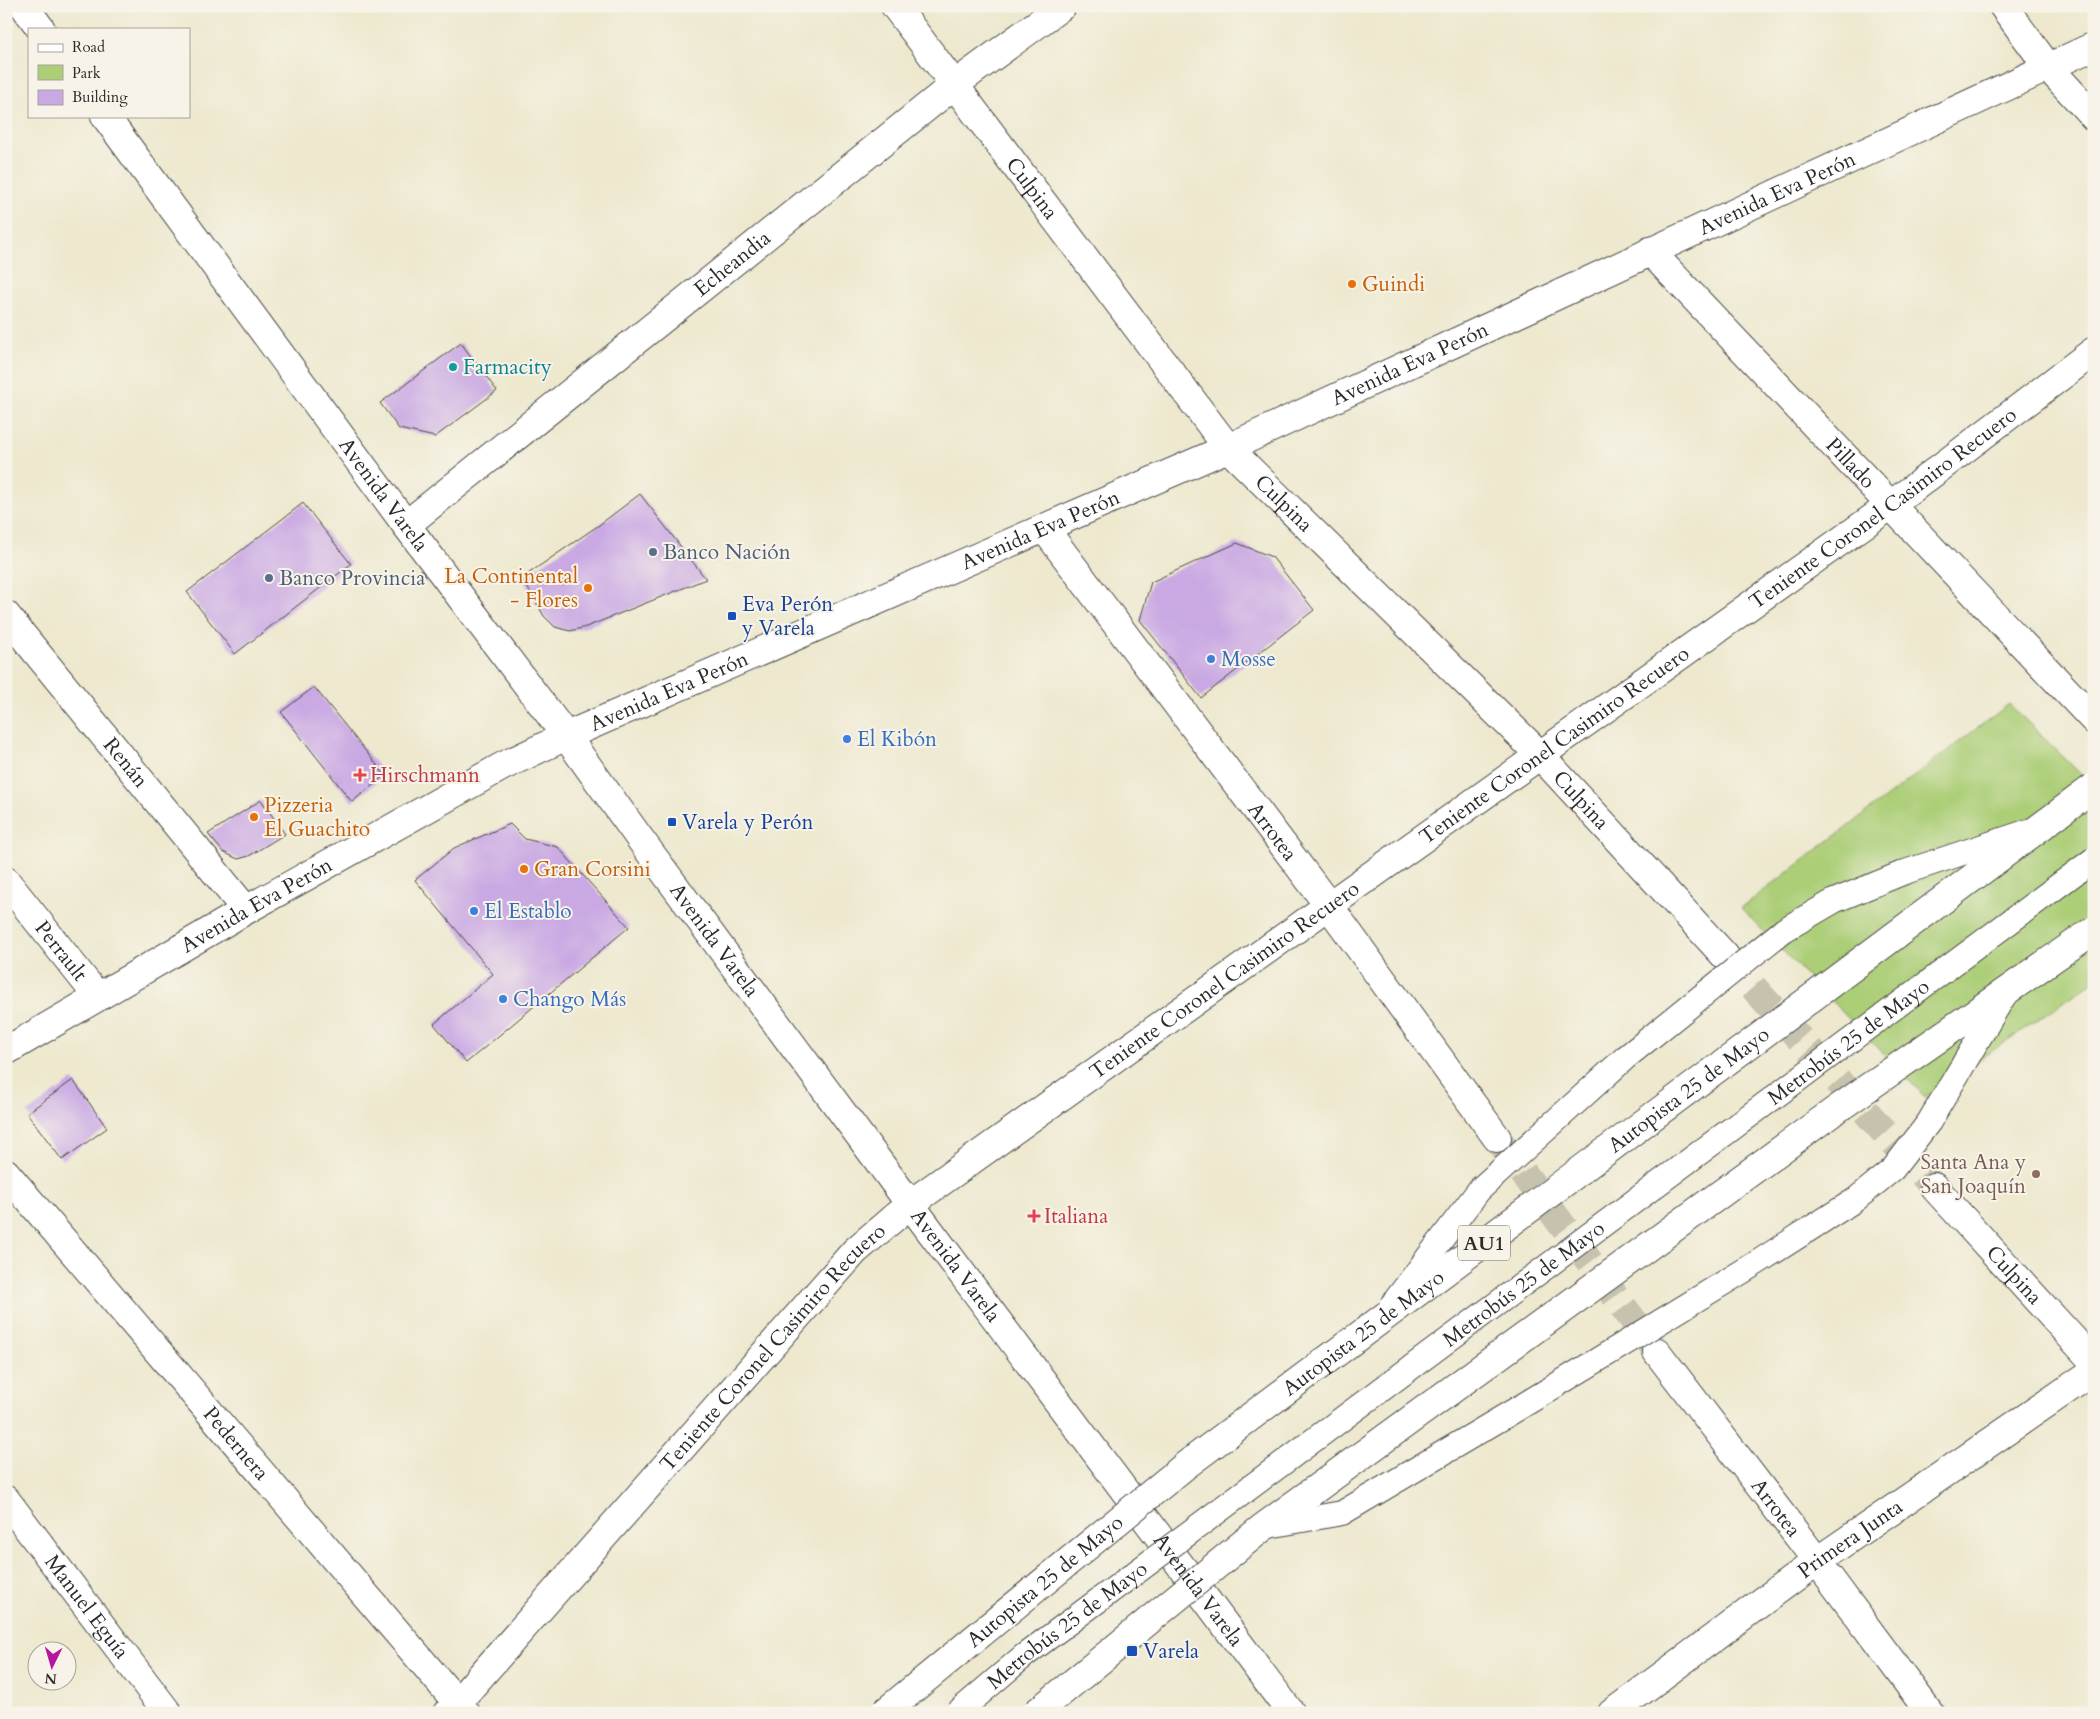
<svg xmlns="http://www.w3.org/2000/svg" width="2100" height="1719" font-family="Cardo,serif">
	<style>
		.green { fill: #acce77; stroke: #6c7c51 }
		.building { fill: #c9a8e3 }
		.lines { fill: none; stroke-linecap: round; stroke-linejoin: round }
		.minor-tunnel { stroke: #c6c2ad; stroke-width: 28; stroke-dasharray: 28 14; stroke-linecap: butt }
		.minor-casing { stroke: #484743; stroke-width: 30 }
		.secondary-casing { stroke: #484743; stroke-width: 30 }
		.minor { stroke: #fff; stroke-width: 28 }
		.secondary { stroke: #fff; stroke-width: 28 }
		.service-bridge-casing { stroke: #484743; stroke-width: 26; stroke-linecap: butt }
		.motorway-bridge-casing { stroke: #484743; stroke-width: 30; stroke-linecap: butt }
		.service-bridge { stroke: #fff; stroke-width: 24 }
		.motorway-bridge { stroke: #fff; stroke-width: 28 }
		.food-dot { fill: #e8710a; stroke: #f7f3e8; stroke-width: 2 }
		.culture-dot { fill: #0f9aa8; stroke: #f7f3e8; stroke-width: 2 }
		.service-dot { fill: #5c6f8a; stroke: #f7f3e8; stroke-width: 2 }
		.transit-dot { fill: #1a4fb4; stroke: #f7f3e8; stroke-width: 2 }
		.shop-dot { fill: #3f7fe0; stroke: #f7f3e8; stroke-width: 2 }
		.health-dot { fill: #e0444e; stroke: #f7f3e8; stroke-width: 2 }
		.education-dot { fill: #8d6e63; stroke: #f7f3e8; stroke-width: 2 }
		.labels { text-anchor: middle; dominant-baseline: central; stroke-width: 4; stroke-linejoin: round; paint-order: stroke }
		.shield { fill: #f7f3e8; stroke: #686764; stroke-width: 1 }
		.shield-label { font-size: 20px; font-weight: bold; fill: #2b2b2b }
		.street-label { font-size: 21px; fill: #2b2b2b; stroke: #f7f3e8 }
		.food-label { font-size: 21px; fill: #c56008; stroke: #f7f3e8; text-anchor: start }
		.culture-label { font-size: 21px; fill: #0d838f; stroke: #f7f3e8; text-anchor: start }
		.service-label { font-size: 21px; fill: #4e5e75; stroke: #f7f3e8; text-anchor: start }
		.transit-label { font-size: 21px; fill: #164399; stroke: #f7f3e8; text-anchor: start }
		.shop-label { font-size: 21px; fill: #366cbe; stroke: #f7f3e8; text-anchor: start }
		.health-label { font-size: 21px; fill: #be3a42; stroke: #f7f3e8; text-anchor: start }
		.education-label { font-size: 21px; fill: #785e54; stroke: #f7f3e8; text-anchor: end }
	</style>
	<rect width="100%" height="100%" fill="#f7f3e8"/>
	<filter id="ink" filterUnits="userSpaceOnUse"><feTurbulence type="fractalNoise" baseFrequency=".02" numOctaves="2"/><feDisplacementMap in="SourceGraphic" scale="10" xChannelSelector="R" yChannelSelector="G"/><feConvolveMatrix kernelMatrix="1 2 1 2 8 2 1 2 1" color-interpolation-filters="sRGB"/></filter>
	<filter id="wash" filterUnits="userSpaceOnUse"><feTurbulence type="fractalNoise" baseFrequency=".0096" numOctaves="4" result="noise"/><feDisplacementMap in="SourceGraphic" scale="20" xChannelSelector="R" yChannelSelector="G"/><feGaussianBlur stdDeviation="1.12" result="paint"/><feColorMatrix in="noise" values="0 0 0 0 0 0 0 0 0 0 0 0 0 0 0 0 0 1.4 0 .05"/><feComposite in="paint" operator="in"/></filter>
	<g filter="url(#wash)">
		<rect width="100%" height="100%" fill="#ede8ce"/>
		<path class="green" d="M2009 704 2094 787V981L1925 1097 1741 908Z"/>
		<g id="blocks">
			<path class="building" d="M461 343 497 391 435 437 399 429 380 403Z
				M640 494 706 579 586 627 570 631 555 627 544 616 522 578 599 525Z
				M303 503 351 564 235 654 187 592Z
				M1237 543 1272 557 1314 610 1201 698 1140 620 1151 582Z
				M314 687 385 775 352 802 281 712Z
				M261 800 285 834 249 856 238 859 223 852 208 834Z
				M510 824 525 839 558 847 629 927 466 1063 434 1024 493 974 415 880 454 848Z
				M73 1080 107 1128 62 1160 27 1113Z"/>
		</g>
	</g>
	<g filter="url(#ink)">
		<use href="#blocks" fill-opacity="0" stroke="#484743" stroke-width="1"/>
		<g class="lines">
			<path class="minor-tunnel" d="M1725 956 1934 1187
				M1498 1139 1657 1352"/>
			<defs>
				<g id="minor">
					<path id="s1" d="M895 6 1228 448 1539 754 1725 956"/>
					<path d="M2003 6 2048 67 2094 117"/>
					<path id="s2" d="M1650 251 2094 720"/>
					<path id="s3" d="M406 525 954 85 1062 6"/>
					<path id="s4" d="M1044 528 1329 906 1497 1138"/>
					<path id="s5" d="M6 615 246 910"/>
					<path id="s6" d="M6 881 98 997"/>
					<path id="s7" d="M6 1173 466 1713"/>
					<path id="s8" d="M1934 1187 2094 1362"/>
					<path id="s9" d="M1657 1352 1817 1561 1930 1713"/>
					<path id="s10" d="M6 1500 168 1713"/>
					<path id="s11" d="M448 1713 855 1251 910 1204 1891 505 2094 351"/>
					<path id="s12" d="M1612 1713 1817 1561 2094 1371"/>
				</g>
				<g id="secondary">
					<path d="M24 6 41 29"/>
					<path id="s13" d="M105 116 406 525 566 736 643 843 910 1204 1291 1713"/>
					<path id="s14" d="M6 1051 246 910 503 766 566 736 1228 448 2094 46"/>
				</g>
			</defs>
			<use href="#minor" class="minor-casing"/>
			<use href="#secondary" class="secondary-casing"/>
			<use href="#minor" class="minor"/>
			<use href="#secondary" class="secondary"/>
			<defs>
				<g id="service-bridge">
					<path d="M1391 1306 1479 1190 1625 1058 1784 930 1834 901 1905 872 2029 831"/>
					<path d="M1263 1527 1342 1513 1527 1403 1758 1262 1855 1200 1893 1169 1929 1122 2007 991"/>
					<path id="s15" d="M957 1713 1025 1655 2094 859"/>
				</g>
				<g id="motorway-bridge">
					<path id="s16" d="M884 1713 1186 1465 2094 787"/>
					<path d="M1036 1713 1262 1528 1833 1112 2094 930"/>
				</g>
			</defs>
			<use href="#service-bridge" class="service-bridge-casing"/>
			<use href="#motorway-bridge" class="motorway-bridge-casing"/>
			<use href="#service-bridge" class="service-bridge"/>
			<use href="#motorway-bridge" class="motorway-bridge"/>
		</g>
	</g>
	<g class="food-dot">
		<circle cx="1352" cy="284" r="5"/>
		<circle cx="588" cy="588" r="5"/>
		<circle cx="254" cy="817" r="5"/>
		<circle cx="524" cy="869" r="5"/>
	</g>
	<circle class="culture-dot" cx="453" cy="367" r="5"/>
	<g class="service-dot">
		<circle cx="653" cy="552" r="5"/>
		<circle cx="269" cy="578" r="5"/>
	</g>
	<g class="transit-dot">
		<rect x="727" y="611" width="10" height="10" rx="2.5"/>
		<rect x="667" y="817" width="10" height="10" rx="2.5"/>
		<rect x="1126" y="1645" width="12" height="12" rx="2.5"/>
	</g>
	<g class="shop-dot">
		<circle cx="1211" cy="659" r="5"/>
		<circle cx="847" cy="739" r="5"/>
		<circle cx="474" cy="911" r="5"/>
		<circle cx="503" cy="999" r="5"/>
	</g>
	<g class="health-dot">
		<path d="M357.5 767.5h5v5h5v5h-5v5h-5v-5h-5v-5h5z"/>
		<path d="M1031.5 1208.5h5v5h5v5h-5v5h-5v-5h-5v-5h5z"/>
	</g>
	<circle class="education-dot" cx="2036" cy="1174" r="5"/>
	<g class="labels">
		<rect class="shield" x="1458" y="1225.5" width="52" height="35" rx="4"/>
		<g class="shield-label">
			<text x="1484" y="1243">AU1</text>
		</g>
		<g class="street-label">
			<text stroke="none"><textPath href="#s1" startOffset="228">Culpina</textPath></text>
			<text stroke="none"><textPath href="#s14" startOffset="1970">Avenida Eva Perón</textPath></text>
			<text stroke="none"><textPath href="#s3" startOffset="418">Echeandia</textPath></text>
			<text stroke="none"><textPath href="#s14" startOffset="1565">Avenida Eva Perón</textPath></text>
			<text stroke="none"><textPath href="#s2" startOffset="292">Pillado</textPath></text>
			<text stroke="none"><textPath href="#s13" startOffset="470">Avenida Varela</textPath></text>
			<text stroke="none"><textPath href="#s1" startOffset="632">Culpina</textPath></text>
			<text stroke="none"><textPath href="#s11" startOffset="1884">Teniente Coronel Casimiro Recuero</textPath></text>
			<text stroke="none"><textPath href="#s14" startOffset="1160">Avenida Eva Perón</textPath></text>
			<text stroke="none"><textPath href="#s14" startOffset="755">Avenida Eva Perón</textPath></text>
			<text stroke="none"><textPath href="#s11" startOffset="1479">Teniente Coronel Casimiro Recuero</textPath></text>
			<text stroke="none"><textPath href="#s5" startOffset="190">Renán</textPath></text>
			<text stroke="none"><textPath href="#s1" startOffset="1052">Culpina</textPath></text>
			<text stroke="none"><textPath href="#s4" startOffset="380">Arrotea</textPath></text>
			<text stroke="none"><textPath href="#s14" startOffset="290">Avenida Eva Perón</textPath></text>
			<text stroke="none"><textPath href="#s13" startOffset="1025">Avenida Varela</textPath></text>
			<text stroke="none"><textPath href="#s6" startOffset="89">Perrault</textPath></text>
			<text stroke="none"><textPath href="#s11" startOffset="1074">Teniente Coronel Casimiro Recuero</textPath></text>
			<text stroke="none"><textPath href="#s15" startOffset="1116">Metrobús 25 de Mayo</textPath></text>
			<text stroke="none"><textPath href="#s16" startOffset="1018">Autopista 25 de Mayo</textPath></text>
			<text stroke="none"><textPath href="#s13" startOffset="1430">Avenida Varela</textPath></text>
			<text stroke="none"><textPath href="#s8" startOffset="119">Culpina</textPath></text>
			<text stroke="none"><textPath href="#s15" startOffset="711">Metrobús 25 de Mayo</textPath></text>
			<text stroke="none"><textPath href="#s16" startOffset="612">Autopista 25 de Mayo</textPath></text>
			<text stroke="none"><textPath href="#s11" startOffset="489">Teniente Coronel Casimiro Recuero</textPath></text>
			<text stroke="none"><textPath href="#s7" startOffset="355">Pedernera</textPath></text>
			<text stroke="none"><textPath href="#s9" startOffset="196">Arrotea</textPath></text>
			<text stroke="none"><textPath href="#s12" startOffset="295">Primera Junta</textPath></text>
			<text stroke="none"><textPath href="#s16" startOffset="208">Autopista 25 de Mayo</textPath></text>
			<text stroke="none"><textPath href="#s13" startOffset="1835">Avenida Varela</textPath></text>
			<text stroke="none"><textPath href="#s10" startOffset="134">Manuel Eguía</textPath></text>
			<text stroke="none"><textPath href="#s15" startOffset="141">Metrobús 25 de Mayo</textPath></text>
		</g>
		<g class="food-label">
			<text x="1362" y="284">Guindi</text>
			<text x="578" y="576" text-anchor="end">La Continental<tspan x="578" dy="24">- Flores</tspan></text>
			<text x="264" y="805">Pizzeria<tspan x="264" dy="24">El Guachito</tspan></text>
			<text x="534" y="869">Gran Corsini</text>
		</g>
		<g class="culture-label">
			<text x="463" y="367">Farmacity</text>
		</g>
		<g class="service-label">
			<text x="663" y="552">Banco Nación</text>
			<text x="279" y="578">Banco Provincia</text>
		</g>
		<g class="transit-label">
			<text x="742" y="604">Eva Perón<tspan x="742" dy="24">y Varela</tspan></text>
			<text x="682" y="822">Varela y Perón</text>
			<text x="1143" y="1651">Varela</text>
		</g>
		<g class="shop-label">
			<text x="1221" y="659">Mosse</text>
			<text x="857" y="739">El Kibón</text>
			<text x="484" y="911">El Establo</text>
			<text x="513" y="999">Chango Más</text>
		</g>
		<g class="health-label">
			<text x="370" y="775">Hirschmann</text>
			<text x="1044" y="1216">Italiana</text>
		</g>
		<g class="education-label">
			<text x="2026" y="1162">Santa Ana y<tspan x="2026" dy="24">San Joaquín</tspan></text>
		</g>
	</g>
	<rect width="2100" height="1719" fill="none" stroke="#f7f3e8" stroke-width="25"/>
	<rect x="28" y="28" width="162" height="90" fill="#f7f3e8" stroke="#a5a39c"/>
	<rect x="38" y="44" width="25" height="8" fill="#ffffff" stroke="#a5a39c"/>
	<text x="72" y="52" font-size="15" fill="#2b2b2b">Road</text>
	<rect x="38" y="65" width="25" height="15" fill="#acce77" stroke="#a5a39c"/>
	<text x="72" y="78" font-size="15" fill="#2b2b2b">Park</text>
	<rect x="38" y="90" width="25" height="15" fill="#c9a8e3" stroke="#a5a39c"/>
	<text x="72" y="102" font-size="15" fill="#2b2b2b">Building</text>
	<g transform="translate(52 1666) rotate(185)"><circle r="24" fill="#f7f3e8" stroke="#a5a39c"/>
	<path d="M0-4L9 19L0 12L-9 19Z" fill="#b5179e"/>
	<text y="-8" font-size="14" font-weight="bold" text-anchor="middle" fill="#2b2b2b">N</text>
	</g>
</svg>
